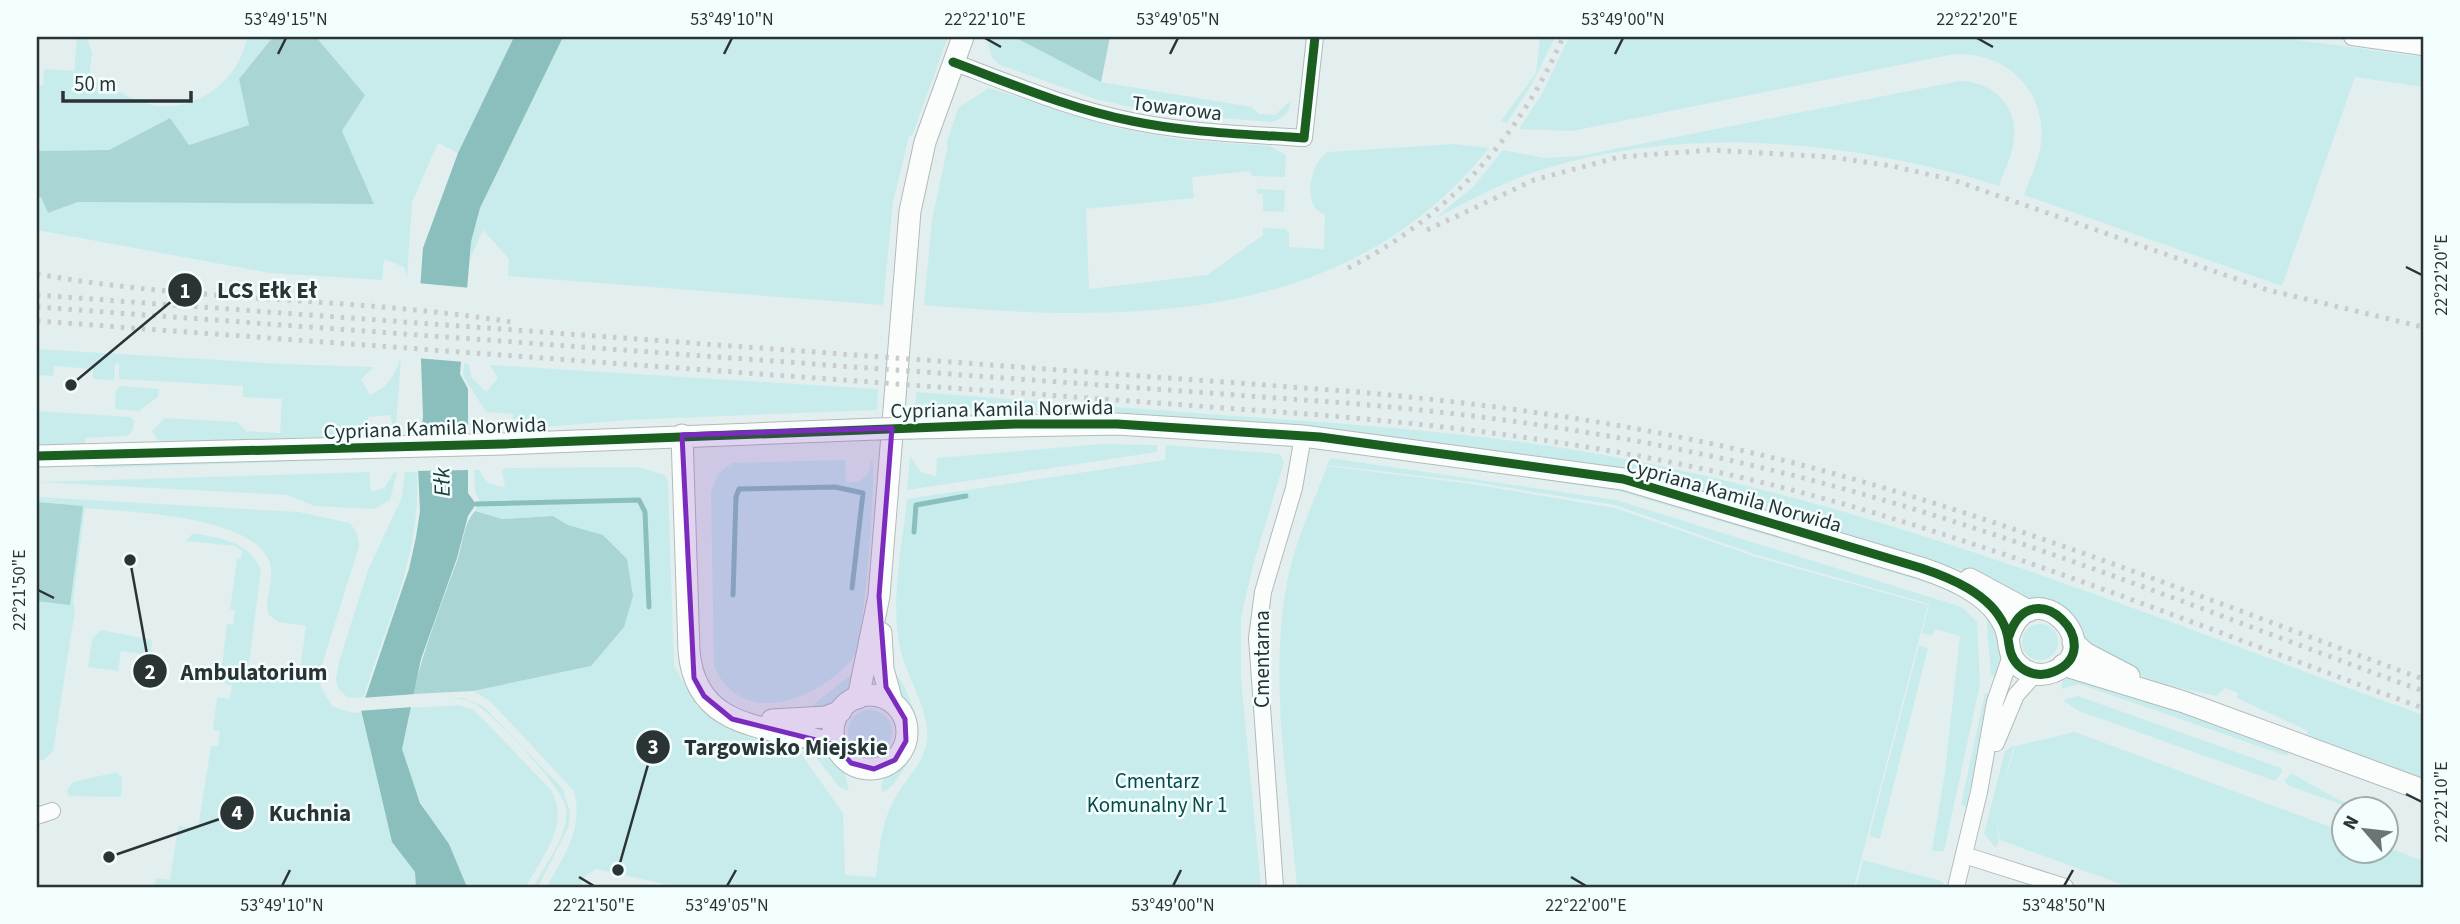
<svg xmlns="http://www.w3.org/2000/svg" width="2460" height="924" font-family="'Source Sans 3',sans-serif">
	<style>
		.green { fill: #c8ecec }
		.forest { fill: #a9d5d4 }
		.water { fill: #8bbfbe }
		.pier { fill: #e3efee }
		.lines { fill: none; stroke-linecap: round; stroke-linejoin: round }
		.stream { stroke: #8bbfbe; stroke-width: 5 }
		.minor-casing { stroke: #b2bbba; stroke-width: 18 }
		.tertiary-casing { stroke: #b2bbba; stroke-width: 23 }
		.minor { stroke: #fbfdfc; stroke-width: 16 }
		.tertiary { stroke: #fbfdfc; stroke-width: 21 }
		.rail { stroke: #cacccc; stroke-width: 5; stroke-dasharray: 3.5 7; stroke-linecap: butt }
		.tertiary-bridge-casing { stroke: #b2bbba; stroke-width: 23; stroke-linecap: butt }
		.tertiary-bridge { stroke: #fbfdfc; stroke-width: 21 }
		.cycleway-casing { stroke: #f2fffe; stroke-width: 13 }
		.cycleway { stroke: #1b5e20; stroke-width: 9 }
		.marked { fill: #7b2cbf; fill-opacity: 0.2; stroke: #7b2cbf; stroke-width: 5; stroke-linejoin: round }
		.ticks { fill: none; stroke: #2b3434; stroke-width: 2.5 }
		.labels { text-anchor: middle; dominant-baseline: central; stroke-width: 5; stroke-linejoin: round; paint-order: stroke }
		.street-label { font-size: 21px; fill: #2b3434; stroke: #f2fffe }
		.park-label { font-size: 21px; fill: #074a4a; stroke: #f2fffe }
		.water-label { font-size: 23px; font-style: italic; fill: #1a3d3c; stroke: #f2fffe }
		.leader { fill: none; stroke: #2b3434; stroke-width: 2.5 }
		.callout-dot { fill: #2b3434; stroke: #f2fffe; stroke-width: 2.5 }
		.mark-label { font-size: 21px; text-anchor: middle; font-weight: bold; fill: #fff }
		.callout-label { font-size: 23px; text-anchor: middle; font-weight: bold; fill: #2b3434; stroke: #f2fffe; stroke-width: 5; stroke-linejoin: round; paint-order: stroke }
		.neatline { fill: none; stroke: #2b3434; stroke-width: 2.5 }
		.ticks-label { font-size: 18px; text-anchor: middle; fill: #2b3434 }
	</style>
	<rect width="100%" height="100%" fill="#e3efee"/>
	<path class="green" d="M57 37H87L92 53 89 79C109 85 125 97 145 103 191 117 239 83 247 37H273L239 79 250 125 188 145 170 118 109 150 37 151V85H43L44 69 74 71 77 39Z
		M316 37H514L458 153 438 143 412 202 407 278 404 267 384 259 382 280 270 273 37 230V198L41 196 48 213 78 202 374 204 342 131 365 95Z
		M563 37H948L912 136H909L893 202 883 305 508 276 509 259 483 230 470 259 471 242 480 208Z
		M986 37H1014L1101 82 1252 107 1259 114 1275 115 1291 100C1290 113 1284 118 1272 122L1195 116 1136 108 1099 100 1000 65 992 58Z
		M1540 37H1555L1533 82 1507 123 1501 121 1536 73Z
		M1569 37H2275L2423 57V87L2355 77 2282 286 2024 195C2030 178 2039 160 2041 143 2047 88 2001 48 1949 55L1572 131 1519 129 1543 92Z
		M1960 81C1991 81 2018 105 2014 138 2013 154 2004 171 1999 186 1853 141 1692 124 1544 169 1506 180 1469 201 1434 219L1473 187 1503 150 1544 158 1579 156Z
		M989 88 1113 127 1184 140 1270 146 1286 155 1285 177 1252 176 1249 171 1192 177 1194 198 1086 209 1089 289 1207 275 1263 235V228L1285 229 1289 233V247L1324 249 1325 214C1301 209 1310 162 1328 152L1455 144 1489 148C1348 325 1130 323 924 305L932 220 948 145 946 144 958 108Z
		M1256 189 1285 190 1284 212 1263 211V194H1258Z
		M37 349 283 364 374 367 361 379 370 395C387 388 395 375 401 357L396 426H393L390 415 368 417V435L165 443 158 440 152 431 165 418 237 422 246 431 280 433 282 399 243 397V386L119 379V363L115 364 114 380 93 379V369L54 366 53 376 37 375Z
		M464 363 469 364 471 377 486 392 498 378 490 365 878 389 877 410 627 420 511 430 513 414 486 412 463 376Z
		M120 386 159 389 158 397 139 411 115 409 116 390Z
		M916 392C1022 400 1128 408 1235 416 1367 425 1500 434 1630 460 1903 512 2162 621 2423 715V780L2306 736 2308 731 2237 698 2238 693 2225 688 2216 696 2158 683 2134 673 2090 650 2031 603 1969 572 1623 471 1281 426 1126 413 1000 408 915 410Z
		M37 411 130 417 134 421 133 430 128 436 85 438V446L37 447Z
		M1102 444 1158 445 1157 452 907 490 910 456 921 472 936 476 937 458Z
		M1166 445 1280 454 1284 462 1252 569 1241 618V679L1261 887H678L596 869 585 876 579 887H547C564 855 584 829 574 791L490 701 473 691 591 666 603 535 568 525 553 516 502 519 475 511 479 498 475 492 474 470H480C484 483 493 486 505 487L502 471 506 468 638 467 665 475 668 482 674 666 698 707 722 726 751 736 791 740 843 813 845 875 876 877C879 851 881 823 894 800 905 779 924 764 927 740 930 707 904 675 899 643 891 597 902 545 907 499L1165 460Z
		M1319 447 1620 487 1958 590 1995 619 2004 660 1998 678 1991 675 1986 616 1971 602 1945 588 1618 491Z
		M872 458C877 470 864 645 854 657 820 699 742 731 714 666L711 492 718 474 732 463 845 460 846 482H858L868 474Z
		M1330 458 1616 500 1962 607 1977 622 1980 684 1944 851H1932L1945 772 1960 636 1935 629 1932 636 1922 633 1929 604 1757 555 1615 505 1473 482 1327 465Z
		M369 459 95 468V464Z
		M1327 466 1472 484 1615 508 1756 557 1928 605 1854 887H1297C1289 787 1268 683 1287 583 1294 543 1313 504 1327 466Z
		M369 472 371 492 385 487 394 472 397 473 390 500 374 509 314 506 288 495 37 482Z
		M405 472H417C421 558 388 616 364 697L348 698 338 688 336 680 339 662 368 570 402 497Z
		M37 497 299 512 350 523 357 533 359 546 321 668V687L332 706 352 713 361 712 392 842 415 872 416 887H154L156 878 170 880 178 826 198 828 211 746H218L220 731 213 730 217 697 230 699 232 686 225 684 228 667 222 666 227 624 233 625 235 610 230 609 237 559H241L242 551 235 546 186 541 193 533C221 539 248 540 261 570L248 670 299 678 306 626 278 622 268 614C264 597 276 578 269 561 251 515 128 512 85 508L73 601 75 610 53 751 44 760H37Z
		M2022 642a18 18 0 1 1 36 0a18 18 0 1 1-36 0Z
		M101 630 152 640 151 655 121 651 118 671 88 667 92 639Z
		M1919 645 1928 648 1880 839 1869 836Z
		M855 672C846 701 841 704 811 710L815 703Z
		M891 673C901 676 903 684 907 693 923 728 924 740 901 773 896 781 892 788 883 792 874 778 907 760 912 745 919 722 905 712 897 694 894 688 893 680 891 673Z
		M2069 674 2289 750 2287 756 2079 684 2061 689 2063 679Z
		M1985 693 1991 695 1967 807 1961 805Z
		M2078 696 2281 768 2282 772 2275 781 2079 711 2063 700Z
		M451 698H463L483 706 563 789 570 812 569 826 538 887H533C545 865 569 835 566 809 564 788 496 718 477 705 469 700 460 699 451 698Z
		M459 705 473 710 484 720 551 790C571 824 542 857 526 887H467C451 839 410 802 402 750 401 737 410 723 410 708Z
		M848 732a22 22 0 1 1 44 0a22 22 0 1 1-44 0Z
		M2075 732 2344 832V850H2386L2387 847 2423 861V887H2129L2000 840 1996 814 1999 840 1996 848 1984 834 2005 751 2014 745 2002 791 2015 746Z
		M809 748 827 749 845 773 849 791 839 787Z
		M117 772 122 778 121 797 69 796 67 790 73 782Z
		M2291 773 2339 800 2362 808H2351L2287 785 2285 781Z
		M1863 860 1941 881 1947 887H1856Z"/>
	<path class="forest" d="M273 37H316L365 95 342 131 374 204 78 202 48 213 41 197 37 198V151L109 150 170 118 189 145 249 125 239 79Z
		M1014 37H1110L1101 82Z
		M37 502 83 506 70 605 37 601Z
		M475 511 502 519 553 516 568 525 603 535 627 559 633 596 624 627 591 666 473 691 413 694C424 648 441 605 457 561 463 545 463 524 475 511Z"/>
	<path class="water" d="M514 37H563L480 208 471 242 460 374 468 389V493L476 504 468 516 457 558 421 659 402 749 420 803 449 844 467 887H416L415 872 392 842 361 710 409 569 416 537 420 511 418 467 423 416 419 304 423 248 458 153Z"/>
	<path class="pier" d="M417 283 471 288 465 362 416 358Z
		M469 429V470L414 471 418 431Z
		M416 694 413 707 358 711 361 698Z"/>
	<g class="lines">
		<path class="stream" d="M476 504 639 500 645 512 649 607
			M914 532 916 505 966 496
			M733 595 736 497 739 489 835 487 863 493 852 588"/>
		<defs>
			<path id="minor" d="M2352 37 2423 47
				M953 62C1012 84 1070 109 1132 121 1189 133 1247 134 1304 138L1315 37
				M1996 743 2016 695 2035 674
				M37 816 52 811
				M1964 855 2065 887
				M1275 887 1257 638 1263 592 1294 488 1303 436
				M1956 887 1979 792 1995 702 2011 656"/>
			<path id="tertiary" d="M912 428 1117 424 1303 436 1623 479 1921 568C1951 578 1990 594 2004 625 2011 638 2006 653 2018 665 2027 674 2041 677 2053 672 2112 649 2032 566 2009 636
				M682 435 689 651C696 735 776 725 836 745
				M37 456 504 444 876 429
				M1970 579 2029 611
				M881 633 883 669 892 702
				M2073 642 2085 653 2129 676
				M2063 665 2184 702 2423 790
				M833 732a37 37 0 1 1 74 0a37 37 0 1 1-74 0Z
				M858 698 879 596 910 211 925 142 963 37
				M772 720 826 717 841 711"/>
		</defs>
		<use href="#minor" class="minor-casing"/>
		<use href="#tertiary" class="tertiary-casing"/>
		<use href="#minor" class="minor"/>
		<use href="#tertiary" class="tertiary"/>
		<path class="rail" d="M1427 230 1534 180 1619 157 1711 150 1831 157 1892 166 1953 180 2268 290 2423 327
			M1348 268C1446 219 1520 137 1563 37
			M37 274C193 302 354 297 511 322
			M37 295 1346 391C1509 405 1670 429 1828 472 2030 527 2226 607 2423 679
			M37 307 1345 403C1506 416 1666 441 1822 483 2027 537 2225 619 2423 691
			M37 321 1307 414C1473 427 1635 449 1796 491 2009 547 2216 633 2423 708"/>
		<defs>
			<path id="tertiary-bridge" d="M876 429 912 428"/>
		</defs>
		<use href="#tertiary-bridge" class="tertiary-bridge-casing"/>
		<use href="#tertiary-bridge" class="tertiary-bridge"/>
		<defs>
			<path id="cycleway" d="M953 62C1012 84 1070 109 1132 121 1189 133 1247 134 1304 138L1315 37
				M37 456 504 444 1015 424H1117L1320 437 1623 479 1921 568C1951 578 1990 594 2004 625 2011 638 2006 653 2018 665 2027 674 2041 677 2053 672 2112 649 2032 566 2009 636"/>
		</defs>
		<use href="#cycleway" class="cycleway-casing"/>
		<use href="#cycleway" class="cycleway"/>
	</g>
	<path class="marked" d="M892 428 879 596 886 687 905 719 906 741 895 760 874 769 851 763 836 745 732 719 704 696 694 678 682 435Z"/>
	<path class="ticks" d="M985 38 1001 47M1977 38 1993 47M278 54 286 38M724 54 732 38M1170 54 1178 38M1615 54 1623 38M2406 267 2422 275M38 590 54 598M2406 794 2422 802M579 877 594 886M1571 877 1586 886M282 886 290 870M727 886 736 870M1173 886 1181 870M2064 886 2073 870"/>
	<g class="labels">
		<g class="street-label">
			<text transform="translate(1177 108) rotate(7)">Towarowa</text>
			<text transform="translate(1002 409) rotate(-1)">Cypriana Kamila Norwida</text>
			<text transform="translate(435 428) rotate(-2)">Cypriana Kamila Norwida</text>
			<text transform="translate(1734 495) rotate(16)">Cypriana Kamila Norwida</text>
			<text transform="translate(1262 659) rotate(-90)">Cmentarna</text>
		</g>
		<g class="park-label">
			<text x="1157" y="781">Cmentarz<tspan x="1157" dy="24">Komunalny Nr 1</tspan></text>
		</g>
		<g class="water-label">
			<text transform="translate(442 482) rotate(-91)">Ełk</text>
		</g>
	</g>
	<path class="leader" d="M71 385L185 290M130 560L150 671M618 870L653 747M109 857L237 813"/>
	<g class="callout-dot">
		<circle cx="71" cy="385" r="7"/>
		<circle cx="130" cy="560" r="7"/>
		<circle cx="618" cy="870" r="7"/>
		<circle cx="109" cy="857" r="7"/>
		<circle cx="185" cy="290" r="18"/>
		<circle cx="150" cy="671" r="18"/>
		<circle cx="653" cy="747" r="18"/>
		<circle cx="237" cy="813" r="18"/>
	</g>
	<g class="mark-label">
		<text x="185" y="298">1</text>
		<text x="150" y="679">2</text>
		<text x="653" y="754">3</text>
		<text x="237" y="820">4</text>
	</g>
	<g class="callout-label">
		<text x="267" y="298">LCS Ełk Eł</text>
		<text x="254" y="680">Ambulatorium</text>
		<text x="786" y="755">Targowisko Miejskie</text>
		<text x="310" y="821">Kuchnia</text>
	</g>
	<rect width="2460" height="924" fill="none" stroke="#f2fffe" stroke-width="77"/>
	<g transform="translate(2365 830) rotate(298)"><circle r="33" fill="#f2fffe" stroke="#a2aead" stroke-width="2"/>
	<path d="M0-5L12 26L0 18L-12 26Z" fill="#6b7575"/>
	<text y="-10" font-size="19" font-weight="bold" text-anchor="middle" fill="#2b3434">N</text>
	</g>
	<path d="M63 91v10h128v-10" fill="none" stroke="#2b3434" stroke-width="3.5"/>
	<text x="74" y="91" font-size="21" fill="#2b3434" stroke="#f2fffe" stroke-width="5" paint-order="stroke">50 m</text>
	<rect x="38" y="38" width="2384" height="848" class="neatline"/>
	<g class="ticks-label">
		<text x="286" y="25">53°49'15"N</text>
		<text x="732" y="25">53°49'10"N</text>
		<text x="985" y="25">22°22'10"E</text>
		<text x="1178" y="25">53°49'05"N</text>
		<text x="1623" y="25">53°49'00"N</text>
		<text x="1977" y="25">22°22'20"E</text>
		<text transform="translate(2441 275) rotate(-90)" y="6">22°22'20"E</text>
		<text transform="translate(19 590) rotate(-90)" y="6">22°21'50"E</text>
		<text transform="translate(2441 802) rotate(-90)" y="6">22°22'10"E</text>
		<text x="282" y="911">53°49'10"N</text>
		<text x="594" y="911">22°21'50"E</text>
		<text x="727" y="911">53°49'05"N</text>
		<text x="1173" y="911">53°49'00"N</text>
		<text x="1586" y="911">22°22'00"E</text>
		<text x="2064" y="911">53°48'50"N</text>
	</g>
</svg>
